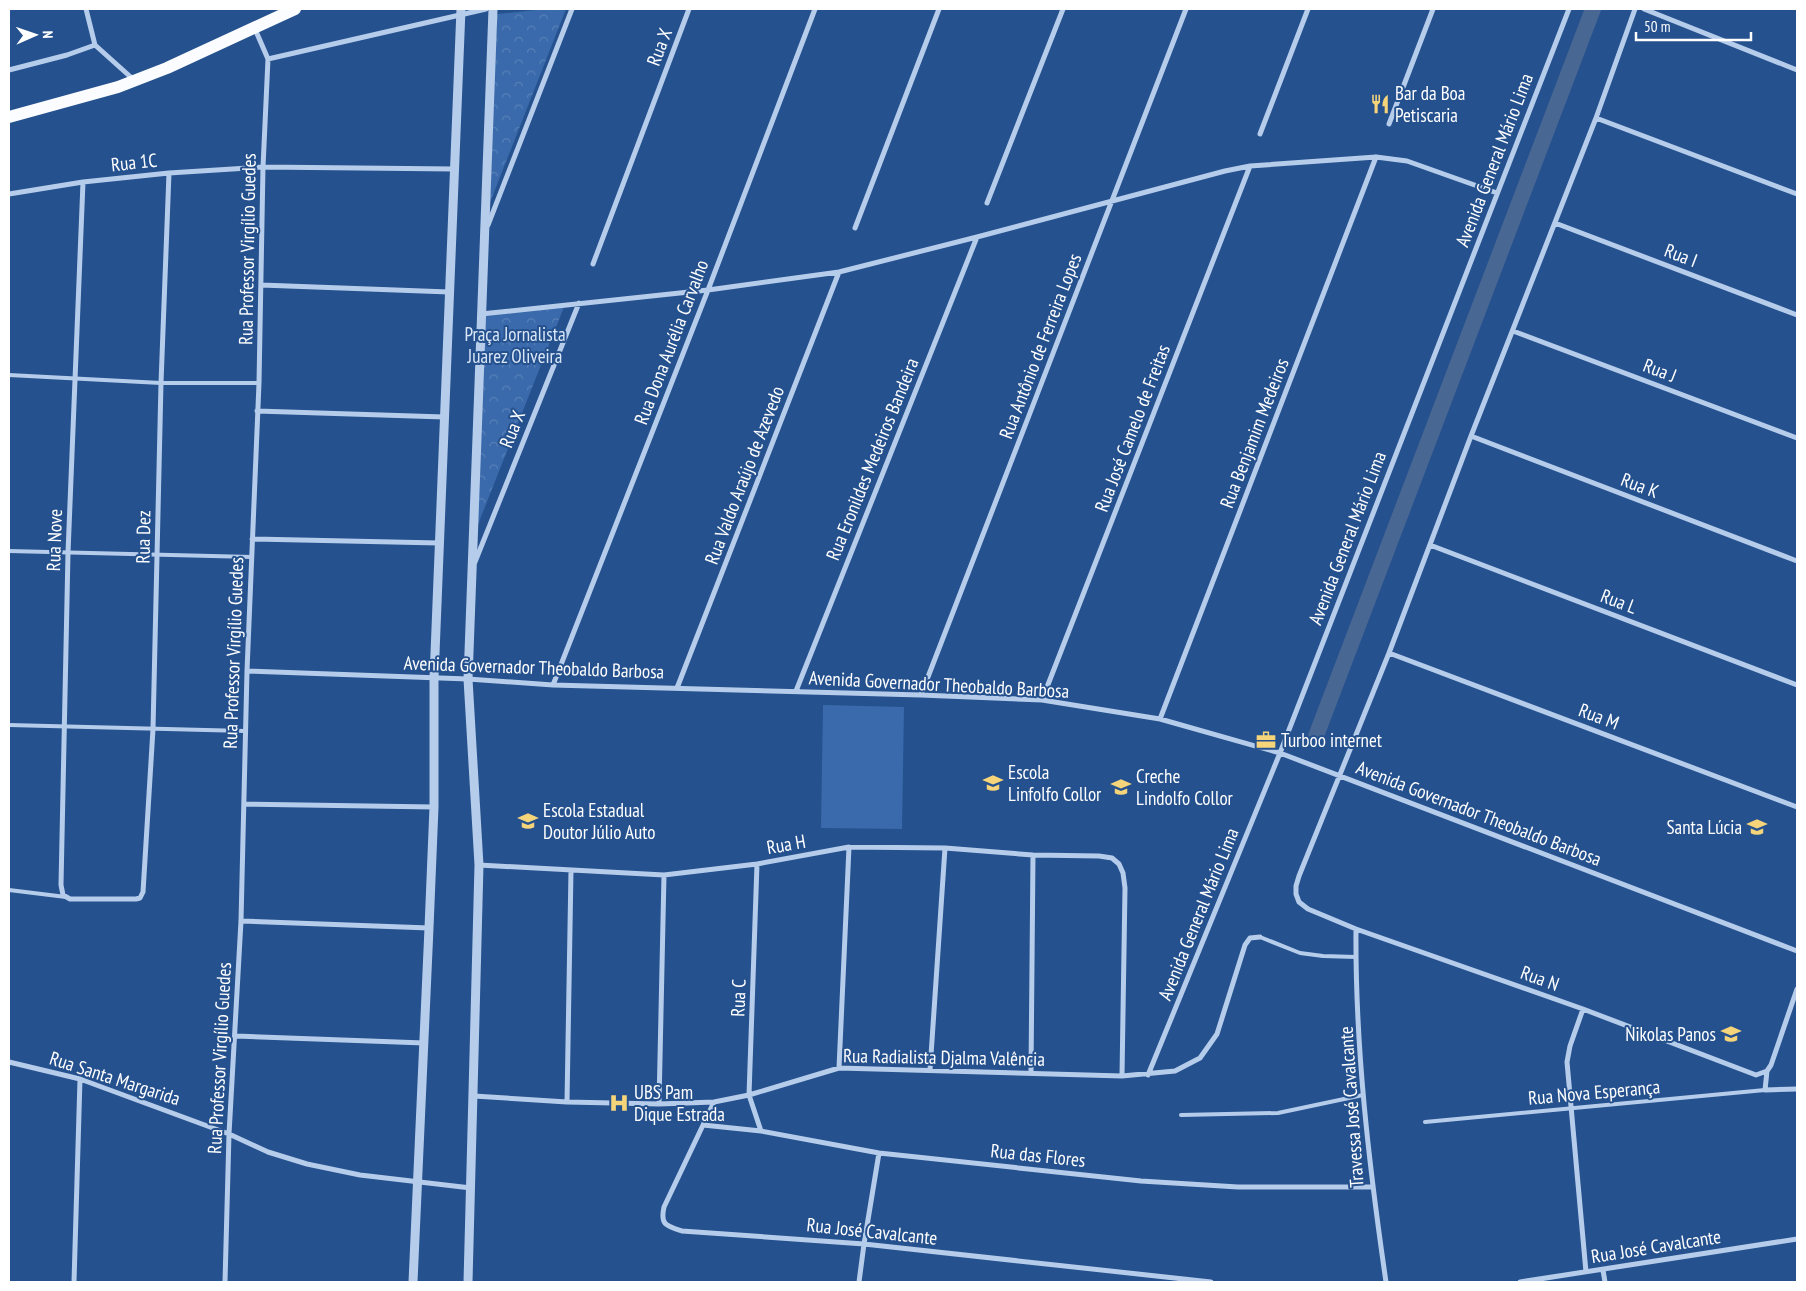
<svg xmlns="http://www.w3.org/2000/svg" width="1806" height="1291" font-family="'PT Sans Narrow',sans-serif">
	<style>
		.park { fill: url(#park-crowns) }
		.pitch { fill: #3a6aab }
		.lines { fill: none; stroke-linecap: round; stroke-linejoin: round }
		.canal { stroke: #496793; stroke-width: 16 }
		.service { stroke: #b6cceb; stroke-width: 4 }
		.minor { stroke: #b6cceb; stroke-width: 5 }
		.tertiary { stroke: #b6cceb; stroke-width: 9 }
		.primary { stroke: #fafcff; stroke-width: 12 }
		.labels { text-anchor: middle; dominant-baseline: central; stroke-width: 4; stroke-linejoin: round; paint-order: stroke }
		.street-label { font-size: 19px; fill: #fff; stroke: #25518e }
		.poi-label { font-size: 19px; fill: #fff; stroke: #25518e; text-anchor: start }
		.park-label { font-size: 19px; fill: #dae7f8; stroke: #25518e }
	</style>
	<defs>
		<pattern id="park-crowns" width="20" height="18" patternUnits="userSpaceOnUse" patternTransform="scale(1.25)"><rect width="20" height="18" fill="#3a6aab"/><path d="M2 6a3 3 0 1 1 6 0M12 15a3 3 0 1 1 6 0" fill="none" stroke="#5880b8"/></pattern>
	</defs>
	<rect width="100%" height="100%" fill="#25518e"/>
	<path class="park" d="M546 9H566L489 205 497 14Z
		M564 307 475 532 485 315Z"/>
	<path class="pitch" d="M823 705 904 707 902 829 821 828Z"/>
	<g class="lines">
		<path class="canal" d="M1316 736 1593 9"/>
		<path class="service" d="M9 375 161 383H259
			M9 551 252 557
			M9 725 245 731
			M9 890 66 897
			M1260 937 1300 953 1323 956 1356 957
			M1181 1115 1278 1113 1363 1095
			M1425 1122 1765 1090"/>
		<path class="minor" d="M86 9 95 45 134 80
			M1635 9 1596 118 1471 436 1389 653 1299 876 1296 886V894L1299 902 1308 909 1356 929 1583 1009 1756 1075 1767 1071 1771 1065 1797 989
			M1644 9 1797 70
			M268 59 486 9
			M9 70 67 55 95 45
			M1596 118 1797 194
			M1389 124 1433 9
			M1260 134 1308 9
			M83 182 68 553 61 885 63 895 70 899H136L140 898 143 892 153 729 161 383 169 173
			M9 194 83 182 169 173 263 167 454 169
			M987 203 1063 9
			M1555 223 1797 315
			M488 225 572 9
			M855 228 939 9
			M593 264 689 9
			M261 285 449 292
			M481 314 708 290 839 272 977 237 1225 171 1250 166 1376 157 1407 161 1497 193
			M1513 331 1797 438
			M257 411 444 417
			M1471 436 1797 561
			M252 539 439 543
			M1430 545 1797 685
			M475 562 579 303
			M1389 653 1797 807
			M247 671 468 679 553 685 921 695 1042 700 1160 719 1280 753 1797 951
			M553 685 708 290 815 9
			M677 688 839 272
			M796 691 977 237
			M921 695 1186 9
			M1042 700 1250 166
			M1160 719 1376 157
			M244 804 434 807
			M757 864 749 1095 761 1131
			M479 865 664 875 757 864 849 847 945 848 1033 855 1099 856 1112 858 1119 864 1123 873 1125 888 1122 1076
			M241 921 429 928
			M1356 929C1355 1047 1369 1165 1386 1282
			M1583 1009 1570 1046 1567 1062 1586 1272
			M236 1036 424 1043
			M9 1062 80 1079 229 1134 268 1152 307 1164 360 1175 471 1188
			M839 1068 849 847
			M930 1070 945 848
			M1767 1071 1765 1090 1797 1089
			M1031 1073 1033 855
			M1148 1075 1280 753 1569 9
			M474 1096 567 1102 659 1104 714 1102 749 1095 839 1068 1122 1076 1175 1071 1200 1058 1217 1034 1245 945 1250 938 1260 937
			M567 1102 571 870
			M714 1102 664 1207C660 1225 666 1226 682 1231L864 1244 1211 1282
			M659 1104 664 875
			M703 1125 761 1131 879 1153 1141 1181 1238 1187H1372
			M1603 1270 1605 1282
			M74 1282 80 1079
			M225 1282 229 1134 241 921 247 671 259 383 263 167 268 59 255 29
			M859 1282 864 1244 879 1153
			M1520 1282 1797 1239"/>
		<path class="tertiary" d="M413 1282 429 928 434 807V678L461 9
			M468 1282 479 865 468 679 493 9"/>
		<path class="primary" d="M9 117 118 87 167 68 295 9"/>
	</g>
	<defs>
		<symbol id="restaurant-bare" viewBox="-9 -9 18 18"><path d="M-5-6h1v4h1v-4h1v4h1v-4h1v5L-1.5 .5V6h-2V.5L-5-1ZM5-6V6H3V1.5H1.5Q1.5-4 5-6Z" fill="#f5d47a" stroke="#25518e" stroke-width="2.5" paint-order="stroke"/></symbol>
		<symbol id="office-bare" viewBox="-9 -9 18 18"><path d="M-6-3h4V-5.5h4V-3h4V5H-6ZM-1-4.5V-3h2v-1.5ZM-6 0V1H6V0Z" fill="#f5d47a" stroke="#25518e" stroke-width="2.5" paint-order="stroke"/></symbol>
		<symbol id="school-bare" viewBox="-9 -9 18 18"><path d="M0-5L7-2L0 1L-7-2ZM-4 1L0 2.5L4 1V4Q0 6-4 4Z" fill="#f5d47a" stroke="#25518e" stroke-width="2.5" paint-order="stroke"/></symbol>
		<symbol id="hospital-bare" viewBox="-9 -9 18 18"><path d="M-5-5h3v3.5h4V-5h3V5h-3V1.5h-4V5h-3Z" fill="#f5d47a" stroke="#25518e" stroke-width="2.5" paint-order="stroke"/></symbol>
	</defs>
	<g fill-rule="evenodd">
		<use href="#restaurant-bare" x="1366" y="90" width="28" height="28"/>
		<use href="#office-bare" x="1252" y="726" width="28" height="28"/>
		<use href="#school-bare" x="979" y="769" width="28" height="28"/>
		<use href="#school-bare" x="1107" y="773" width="28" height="28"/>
		<use href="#school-bare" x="514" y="807" width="28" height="28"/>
		<use href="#school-bare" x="1743" y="813" width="28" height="28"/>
		<use href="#school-bare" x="1717" y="1020" width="28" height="28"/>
		<use href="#hospital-bare" x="605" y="1089" width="28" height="28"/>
	</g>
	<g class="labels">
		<g class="street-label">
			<text transform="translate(659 47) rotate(-69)">Rua X</text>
			<text transform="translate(1494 160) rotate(-69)">Avenida General Mário Lima</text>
			<text transform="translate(134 162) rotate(-6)">Rua 1C</text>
			<text transform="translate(247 249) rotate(-89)">Rua Professor Virgílio Guedes</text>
			<text transform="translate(1681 255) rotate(21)">Rua I</text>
			<text transform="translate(671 342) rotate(-69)">Rua Dona Aurélia Carvalho</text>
			<text transform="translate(1040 346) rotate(-69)">Rua Antônio de Ferreira Lopes</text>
			<text transform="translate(1660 370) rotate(21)">Rua J</text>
			<text transform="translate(1132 428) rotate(-69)">Rua José Camelo de Freitas</text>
			<text transform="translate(512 429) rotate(-68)">Rua X</text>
			<text transform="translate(1254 433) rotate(-69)">Rua Benjamim Medeiros</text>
			<text transform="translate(872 459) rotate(-68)">Rua Eronildes Medeiros Bandeira</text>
			<text transform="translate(744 475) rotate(-69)">Rua Valdo Araújo de Azevedo</text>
			<text transform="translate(1640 485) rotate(21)">Rua K</text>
			<text transform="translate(143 537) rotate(-89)">Rua Dez</text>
			<text transform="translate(1347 538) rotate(-69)">Avenida General Mário Lima</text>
			<text transform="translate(54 540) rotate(-88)">Rua Nove</text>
			<text transform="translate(1619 601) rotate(21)">Rua L</text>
			<text transform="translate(233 653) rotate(-88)">Rua Professor Virgílio Guedes</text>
			<text transform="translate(534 667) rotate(2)">Avenida Governador Theobaldo Barbosa</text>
			<text transform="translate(939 684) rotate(3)">Avenida Governador Theobaldo Barbosa</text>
			<text transform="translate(1599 716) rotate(21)">Rua M</text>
			<text transform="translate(1479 813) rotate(21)">Avenida Governador Theobaldo Barbosa</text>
			<text transform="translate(786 844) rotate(-10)">Rua H</text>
			<text transform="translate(1198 914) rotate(-68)">Avenida General Mário Lima</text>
			<text transform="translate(1540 978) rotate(20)">Rua N</text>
			<text transform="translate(738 998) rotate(-88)">Rua C</text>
			<text transform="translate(944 1057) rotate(1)">Rua Radialista Djalma Valência</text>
			<text transform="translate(219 1058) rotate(-87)">Rua Professor Virgílio Guedes</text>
			<text transform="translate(115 1078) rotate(18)">Rua Santa Margarida</text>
			<text transform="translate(1594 1092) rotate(-5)">Rua Nova Esperança</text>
			<text transform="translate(1351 1107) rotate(-94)">Travessa José Cavalcante</text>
			<text transform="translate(1038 1155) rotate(6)">Rua das Flores</text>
			<text transform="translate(872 1231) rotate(6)">Rua José Cavalcante</text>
			<text transform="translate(1656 1246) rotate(-9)">Rua José Cavalcante</text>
		</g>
		<g class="poi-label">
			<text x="1395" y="93">Bar da Boa<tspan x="1395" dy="22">Petiscaria</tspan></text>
			<text x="1281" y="740">Turboo internet</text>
			<text x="1008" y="772">Escola<tspan x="1008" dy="22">Linfolfo Collor</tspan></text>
			<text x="1136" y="776">Creche<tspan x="1136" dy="22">Lindolfo Collor</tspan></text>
			<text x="543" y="810">Escola Estadual<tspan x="543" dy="22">Doutor Júlio Auto</tspan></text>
			<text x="1742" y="827" text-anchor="end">Santa Lúcia</text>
			<text x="1716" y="1034" text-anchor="end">Nikolas Panos</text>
			<text x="634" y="1092">UBS Pam<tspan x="634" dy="22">Dique Estrada</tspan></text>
		</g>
		<g class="park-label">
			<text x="515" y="334">Praça Jornalista<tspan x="515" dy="22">Juarez Oliveira</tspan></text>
		</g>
	</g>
	<rect width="1806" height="1291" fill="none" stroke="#ffffff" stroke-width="20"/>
	<g transform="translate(35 35) rotate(88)" stroke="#25518e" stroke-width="4" paint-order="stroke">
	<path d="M0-4L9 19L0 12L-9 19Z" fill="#ffffff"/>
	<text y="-8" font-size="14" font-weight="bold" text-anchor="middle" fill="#ffffff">N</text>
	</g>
	<path d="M1636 32v8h115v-8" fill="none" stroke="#ffffff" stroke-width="2.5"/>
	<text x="1644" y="32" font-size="15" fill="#ffffff" stroke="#25518e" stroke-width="4" paint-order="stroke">50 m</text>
</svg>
